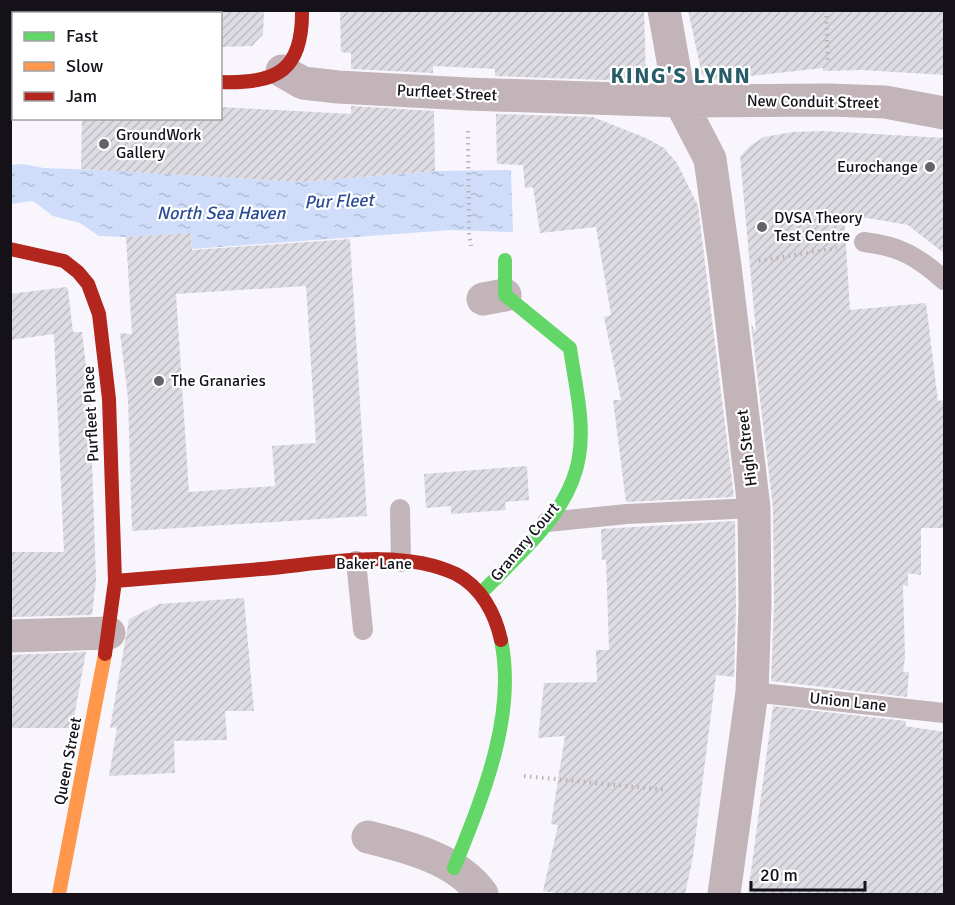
<svg xmlns="http://www.w3.org/2000/svg" width="955" height="905" font-family="Signika,sans-serif">
	<style>
		.water { fill: url(#water-ripples) }
		.building { fill: url(#building-hatch); fill-rule: evenodd }
		.lines { fill: none; stroke-linecap: round; stroke-linejoin: round }
		.path { stroke: #bbb0b6; stroke-width: 4; stroke-dasharray: 1.5 4.5; stroke-linecap: butt }
		.lane { stroke: #c2b4b9; stroke-width: 20 }
		.street { stroke: #c2b4b9; stroke-width: 33 }
		.fast { stroke: #63d668; stroke-width: 14 }
		.slow { stroke: #ff974d; stroke-width: 14 }
		.jam { stroke: #b3261e; stroke-width: 14 }
		.poi-dot { fill: #646168; stroke: #fff; stroke-width: 2 }
		.labels { text-anchor: middle; dominant-baseline: central; stroke-width: 4.5; stroke-linejoin: round; paint-order: stroke }
		.street-label { font-size: 16px; fill: #141119; stroke: #fff }
		.poi-label { font-size: 16px; fill: #141119; stroke: #fff; text-anchor: start }
		.water-label { font-size: 18px; font-style: italic; fill: #2a4b95; stroke: #fff }
		.district-label { font-size: 22px; font-weight: bold; letter-spacing: 1.5px; fill: #265c68; stroke: #fff }
	</style>
	<defs>
		<pattern id="water-ripples" width="26" height="14" patternUnits="userSpaceOnUse" patternTransform="scale(1.5)"><rect width="26" height="14" fill="#cfddfa"/><path d="M2 4q2-2 4 0t4 0M15 11q2-2 4 0t4 0" fill="none" stroke="#b1bdd6"/></pattern>
		<pattern id="building-hatch" width="6" height="6" patternUnits="userSpaceOnUse" patternTransform="scale(1.5)"><rect width="6" height="6" fill="#dedce3"/><path d="M-1 1l2-2M0 6l6-6M5 7l2-2" fill="none" stroke="#bebcc2"/></pattern>
	</defs>
	<rect width="100%" height="100%" fill="#f8f6fc"/>
	<path class="water" d="M22 164 44 168 125 171 302 182 435 171 511 170 513 232 451 230 192 249 191 233 126 237 99 236 80 223 53 216 33 201 11 204V165Z"/>
	<path class="building" d="M220 10 264 11 263 34 252 46 220 47Z
		M340 10H644L646 78 603 80 495 76V69L433 66V73L351 69V53L341 52Z
		M688 10H945V75L861 70 823 71V68L714 80 702 75Z
		M351 106 434 111 435 171 302 182 81 169 82 118H220V107L351 114Z
		M496 114 593 117 646 138 664 148 677 163 698 206 734 497 626 502 613 400H621L604 317 611 315 596 227 540 233 533 187 525 188 523 165 497 164Z
		M823 131 945 138V254L908 225 844 214 850 310 926 303 938 401 945 400V528H921V575L908 573V586L903 585 905 657 903 672H909L907 697 771 681 774 606 773 508 751 323 756 333 740 156 750 146 764 137 793 132Z
		M191 233 192 250 350 239 367 516 132 531 128 398 120 333 132 334 126 237ZM306 286 316 443 272 446 275 486 189 492 176 294Z
		M66 287 68 289 73 332H82L90 400 96 580 92 615 10 617V552H64L54 334 10 340V294Z
		M527 466 529 500 505 502 506 510 451 514V506L426 508 424 474Z
		M735 521 736 605 734 677 716 675 693 857 685 894H563L543 891 558 825 551 824 565 736 538 738 544 683 597 682 596 650H609L606 560H602L601 529Z
		M244 598 254 711H225L227 740 174 741 175 773 109 776 117 727 110 728 129 619 159 604Z
		M86 652 72 728H10V655Z
		M773 706 906 721 905 726 945 732V894H748Z"/>
	<g class="lines">
		<path class="path" d="M826 10 828 64
			M468 131 469 233 471 246
			M759 261 837 248
			M524 776 667 790"/>
		<path class="lane" d="M864 242C900 246 918 257 944 280
			M400 509 401 562
			M547 522 627 514 754 508
			M356 561 363 630
			M752 692 944 713"/>
		<path class="street" d="M664 10 680 101 710 159 725 266 754 508 755 605 752 692 724 894
			M282 71 303 83 338 87 468 94 680 101 828 100 885 102 944 113
			M10 84H14
			M483 299 505 295
			M10 636 109 633
			M368 837C408 847 457 859 482 894"/>
		<path class="fast" d="M481 593C518 555 570 513 579 457 585 421 575 384 570 348L505 295V260
			M454 868C482 798 517 716 501 640"/>
		<path class="slow" d="M59 894 105 654"/>
		<path class="jam" d="M220 82C277 84 303 71 302 10
			M10 249 64 261 78 272 88 284 99 314 109 399 115 581 105 654
			M115 581C164 577 212 573 261 569 321 564 400 547 456 574 481 587 495 613 501 640"/>
	</g>
	<g class="poi-dot">
		<circle cx="104" cy="144" r="6"/>
		<circle cx="930" cy="167" r="6"/>
		<circle cx="762" cy="227" r="6"/>
		<circle cx="159" cy="381" r="6"/>
	</g>
	<g class="labels">
		<g class="street-label">
			<text transform="translate(447 93) rotate(3)">Purfleet Street</text>
			<text transform="translate(813 102) rotate(1)">New Conduit Street</text>
			<text transform="translate(91 414) rotate(-93)">Purfleet Place</text>
			<text transform="translate(747 448) rotate(-97)">High Street</text>
			<text transform="translate(525 542) rotate(-50)">Granary Court</text>
			<text x="374" y="564">Baker Lane</text>
			<text transform="translate(848 702) rotate(6)">Union Lane</text>
			<text transform="translate(68 761) rotate(-79)">Queen Street</text>
		</g>
		<g class="poi-label">
			<text x="116" y="135">GroundWork<tspan x="116" dy="18">Gallery</tspan></text>
			<text x="918" y="167" text-anchor="end">Eurochange</text>
			<text x="774" y="218">DVSA Theory<tspan x="774" dy="18">Test Centre</tspan></text>
			<text x="171" y="381">The Granaries</text>
		</g>
		<g class="water-label">
			<text transform="translate(339 201) rotate(-2)">Pur Fleet</text>
			<text x="221" y="213">North Sea Haven</text>
		</g>
		<g class="district-label">
			<text x="681" y="75">KING'S LYNN</text>
		</g>
	</g>
	<rect width="955" height="905" fill="none" stroke="#141119" stroke-width="24"/>
	<rect x="12" y="12" width="210" height="108" fill="#ffffff" stroke="#a1a0a3" stroke-width="1.5"/>
	<rect x="24" y="32" width="30" height="9" fill="#63d668" stroke="#a1a0a3" stroke-width="1.5"/>
	<text x="66" y="42" font-size="18" fill="#141119">Fast</text>
	<rect x="24" y="62" width="30" height="9" fill="#ff974d" stroke="#a1a0a3" stroke-width="1.5"/>
	<text x="66" y="72" font-size="18" fill="#141119">Slow</text>
	<rect x="24" y="92" width="30" height="9" fill="#b3261e" stroke="#a1a0a3" stroke-width="1.5"/>
	<text x="66" y="102" font-size="18" fill="#141119">Jam</text>
	<path d="M751 881v9h114v-9" fill="none" stroke="#141119" stroke-width="3"/>
	<text x="760" y="881" font-size="18" fill="#141119" stroke="#ffffff" stroke-width="4.5" paint-order="stroke">20 m</text>
</svg>
